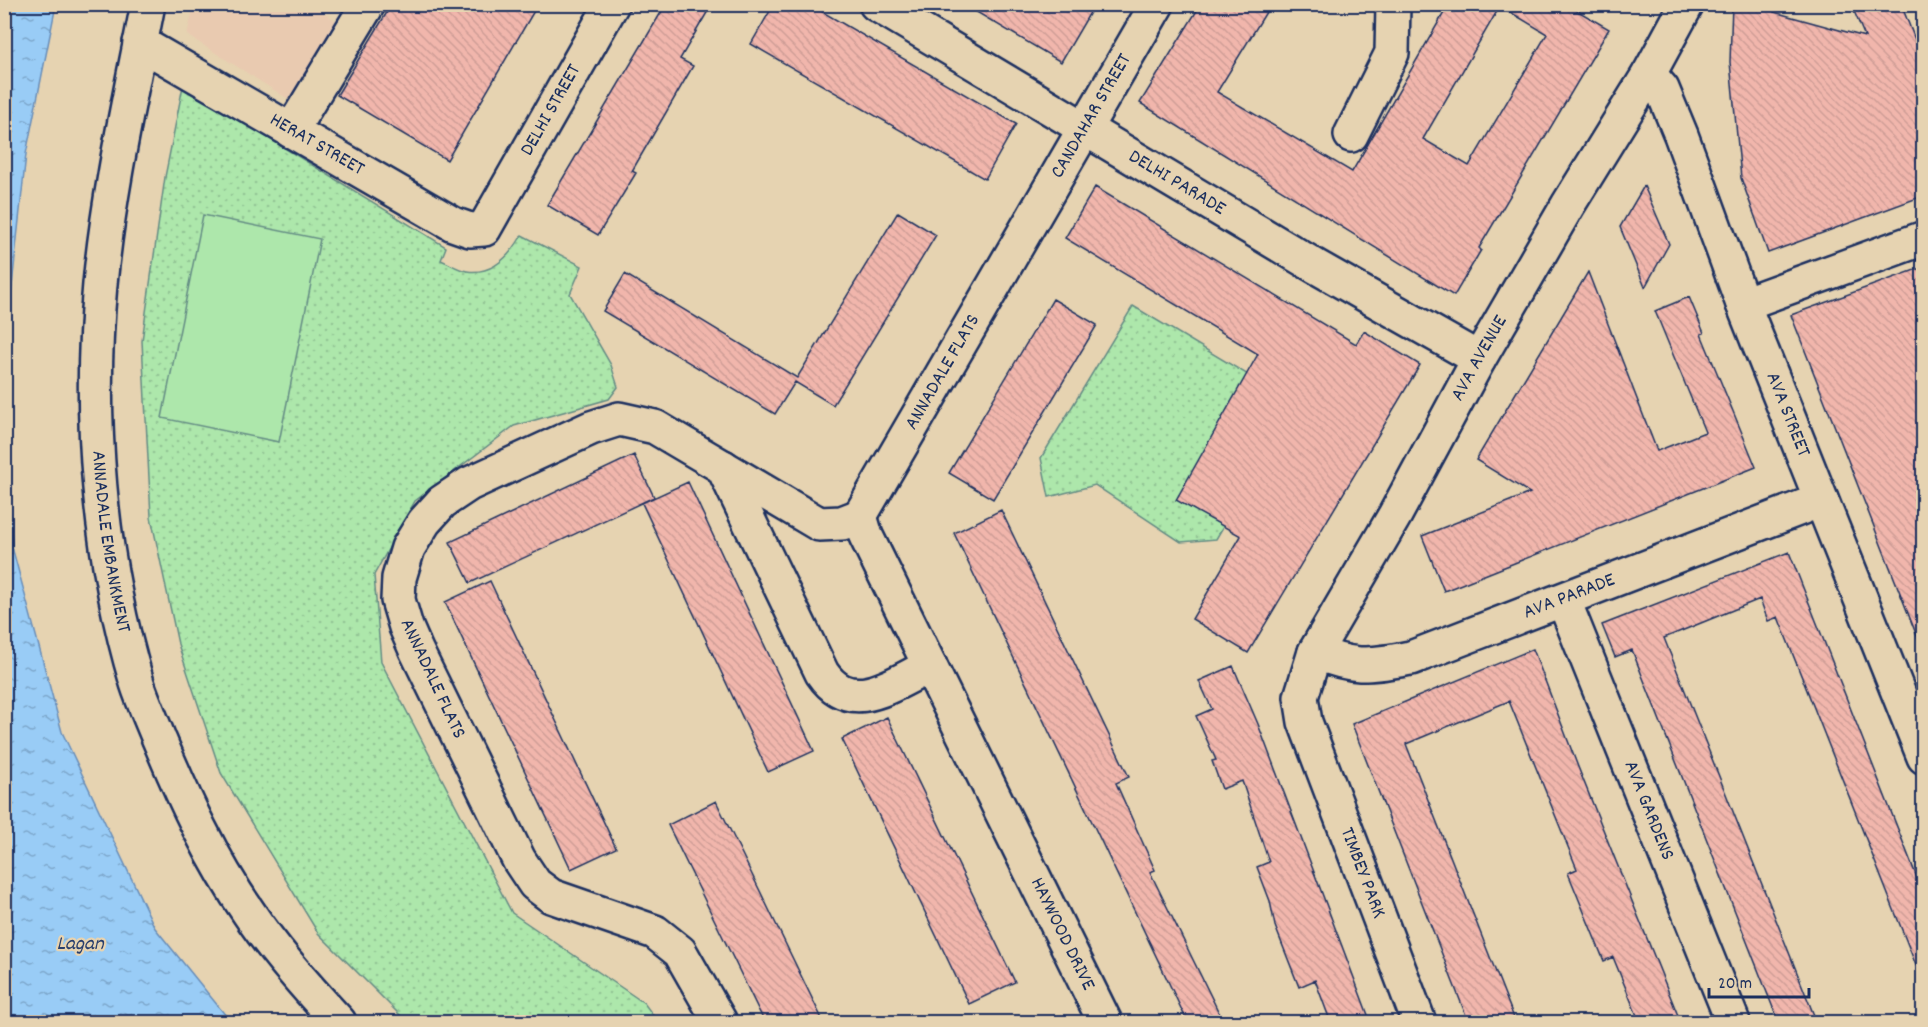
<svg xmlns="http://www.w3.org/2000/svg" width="1928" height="1027" font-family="Dekko,sans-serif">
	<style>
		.built { fill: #e9cab0 }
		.grass { fill: url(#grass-dots); stroke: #648b84; stroke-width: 1.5 }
		.park { fill: #ade7ab; stroke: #648b84; stroke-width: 1.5 }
		.water { fill: url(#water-ripples); stroke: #678db9; stroke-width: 1.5 }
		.building { fill: url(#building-back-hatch); stroke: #1b2f5e; stroke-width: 1.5; fill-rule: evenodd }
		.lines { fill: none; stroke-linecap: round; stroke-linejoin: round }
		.minor-casing { stroke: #1b2f5e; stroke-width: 38 }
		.minor { stroke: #e6d3b1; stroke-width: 33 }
		.labels { text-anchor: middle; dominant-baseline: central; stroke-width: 4.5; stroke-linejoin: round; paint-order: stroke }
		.street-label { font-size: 20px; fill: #1b2f5e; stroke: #e6d3b1 }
		.water-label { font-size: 21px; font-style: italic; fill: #283f6d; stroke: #e6d3b1 }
	</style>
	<defs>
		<pattern id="grass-dots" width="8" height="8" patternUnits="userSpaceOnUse" patternTransform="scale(1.5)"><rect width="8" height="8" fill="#ade7ab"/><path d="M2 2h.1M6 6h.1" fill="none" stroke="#94c696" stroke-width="1.8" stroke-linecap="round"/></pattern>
		<pattern id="water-ripples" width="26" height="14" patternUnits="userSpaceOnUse" patternTransform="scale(1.5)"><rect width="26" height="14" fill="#99ccf6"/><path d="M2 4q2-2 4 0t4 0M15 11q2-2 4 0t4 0" fill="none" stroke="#7ca6ca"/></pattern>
		<pattern id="building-back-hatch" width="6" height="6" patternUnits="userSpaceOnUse" patternTransform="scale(1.5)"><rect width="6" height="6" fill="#f1b6ac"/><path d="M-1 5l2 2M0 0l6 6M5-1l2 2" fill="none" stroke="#ce9d96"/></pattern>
	</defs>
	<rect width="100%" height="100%" fill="#e6d3b1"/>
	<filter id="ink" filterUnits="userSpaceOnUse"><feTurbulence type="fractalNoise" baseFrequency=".0167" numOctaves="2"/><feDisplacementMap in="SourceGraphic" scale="12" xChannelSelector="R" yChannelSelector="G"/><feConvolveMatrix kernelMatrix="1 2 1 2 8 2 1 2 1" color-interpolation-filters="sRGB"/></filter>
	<g filter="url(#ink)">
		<path class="built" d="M194 5H311L340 23 293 102 187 35Z"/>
		<path class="grass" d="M183 86 446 247 441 260C449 263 458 270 467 271 493 275 510 256 522 235L582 266 570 294 611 365 618 387 609 399 514 426 415 501 374 575 381 662 512 913 644 1003 658 1022H407L318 933 221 773 178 644 151 517 142 341 165 177Z
			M1133 306 1285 397 1292 409 1216 539 1181 542 1095 485 1049 497 1041 458Z"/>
		<path class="park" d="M203 215 320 239 279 442 162 418Z"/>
		<path class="water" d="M5 4 56 5 26 154 5 352Z
			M4 378 12 547 62 732 155 928 231 1022H5Z"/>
		<path class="building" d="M392 4H538L447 160 337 95Z
			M666 4H712L680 59 693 66 632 171 636 173 598 235 547 205Z
			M774 4H809L1016 124 985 179 751 44Z
			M963 4H1095L1061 62Z
			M1201 4H1271L1217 92 1352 172 1449 4H1566L1609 29 1479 248 1481 250 1454 296 1140 103ZM1500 6 1547 34 1469 166 1423 139Z
			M1732 4H1778L1774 12 1865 37 1851 4H1901L1923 60V196L1768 253 1741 178 1730 62Z
			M1644 186 1669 244 1645 287 1620 227Z
			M1095 187 1356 344 1364 331 1420 365 1248 653 1192 619 1241 536 1176 500 1258 354 1065 238Z
			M898 212 936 235 833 405 795 382 775 414 603 311 625 274 797 378Z
			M1923 267V649H1922L1791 315Z
			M1588 272 1657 451 1705 432 1655 311 1689 297 1704 333 1701 334 1756 467 1444 591 1422 536 1530 493 1476 460Z
			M1053 299 1097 325 993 499 949 473Z
			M634 455 654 497 470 583 450 542Z
			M688 482 814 751 768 772 642 503Z
			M1001 510 1129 777 1116 783 1155 870 1150 872 1224 1023H1188L954 533Z
			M1789 552 1923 893V983L1778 617 1768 621 1760 599 1664 638 1817 1023H1779L1632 650 1615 657 1602 625Z
			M490 581 616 848 571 869 445 602Z
			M1533 649 1578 767 1681 1023H1640L1613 957 1604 961 1568 873 1577 869 1509 701 1406 744 1516 1023H1469L1352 724Z
			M1233 666 1258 724 1371 1023H1331L1315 980 1299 987 1275 926 1270 901 1257 867 1269 862 1242 781 1222 789 1212 761 1216 760 1196 716 1212 709 1199 681Z
			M887 717 1015 982 969 1004 842 739Z
			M716 801 759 889 824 1023H765L689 868 668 825Z"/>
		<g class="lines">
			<defs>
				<g id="minor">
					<path id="s1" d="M148 4C130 97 109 190 100 284 88 416 99 556 137 683 143 702 152 721 159 739 184 799 212 860 249 913 275 952 307 988 339 1022"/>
					<path id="s2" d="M876 4 1315 266 1479 359"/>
					<path id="s3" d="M140 43 453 224 470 230 484 229 612 4"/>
					<path id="s4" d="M1649 74 1662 89 1681 135 1743 304 1924 757"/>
					<path d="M291 131 368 4"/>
					<path d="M1351 135 1392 53 1393 4"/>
					<path d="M1743 304 1924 238"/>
					<path d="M723 467 822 673C852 717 893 683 930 666"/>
					<path id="s5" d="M860 516 1157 4"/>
					<path id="s6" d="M1564 601 1733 1022"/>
					<path id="s7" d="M1315 652C1356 669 1369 665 1411 658L1821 500"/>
					<path id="s8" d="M720 1022 680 952 655 932 551 896 535 884 519 860 416 650 406 627 398 600 399 578 408 548 424 522 442 502 469 484 591 428 619 419 655 427 819 524 842 523 860 516 866 536 1105 1022"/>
					<path id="s9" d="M1419 1022 1305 722 1301 697 1315 652 1395 515 1479 359 1568 205 1649 74 1687 4"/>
				</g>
			</defs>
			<use href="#minor" class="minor-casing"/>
			<use href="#minor" class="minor"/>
		</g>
	</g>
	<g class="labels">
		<g class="street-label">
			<text stroke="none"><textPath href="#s3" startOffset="530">DELHI STREET</textPath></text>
			<text stroke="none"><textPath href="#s5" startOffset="462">CANDAHAR STREET</textPath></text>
			<text stroke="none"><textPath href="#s3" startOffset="204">HERAT STREET</textPath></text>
			<text stroke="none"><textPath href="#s2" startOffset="350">DELHI PARADE</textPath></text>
			<text stroke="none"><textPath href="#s9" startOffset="730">AVA AVENUE</textPath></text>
			<text stroke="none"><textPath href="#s5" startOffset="166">ANNADALE FLATS</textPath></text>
			<text stroke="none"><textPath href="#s4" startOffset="369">AVA STREET</textPath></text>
			<text stroke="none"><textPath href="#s1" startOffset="543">ANNADALE EMBANKMENT</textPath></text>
			<text stroke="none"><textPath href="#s7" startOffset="268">AVA PARADE</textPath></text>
			<text transform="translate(432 679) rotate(65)">ANNADALE FLATS</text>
			<text stroke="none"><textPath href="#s6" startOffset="226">AVA GARDENS</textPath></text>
			<text transform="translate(1362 873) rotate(69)">TIMBEY PARK</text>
			<text stroke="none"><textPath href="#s8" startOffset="1600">HAYWOOD DRIVE</textPath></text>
		</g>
		<g class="water-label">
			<text x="80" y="945">Lagan</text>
		</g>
	</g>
	<rect width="1928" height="1027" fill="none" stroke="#e6d3b1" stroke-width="24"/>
	<rect x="12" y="12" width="1904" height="1003" fill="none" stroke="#1b2f5e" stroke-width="2" filter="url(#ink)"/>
	<path d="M1709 988v9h100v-9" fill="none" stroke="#1b2f5e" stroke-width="3"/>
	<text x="1718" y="988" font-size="18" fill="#1b2f5e" stroke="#e6d3b1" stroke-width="4.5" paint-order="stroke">20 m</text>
</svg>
